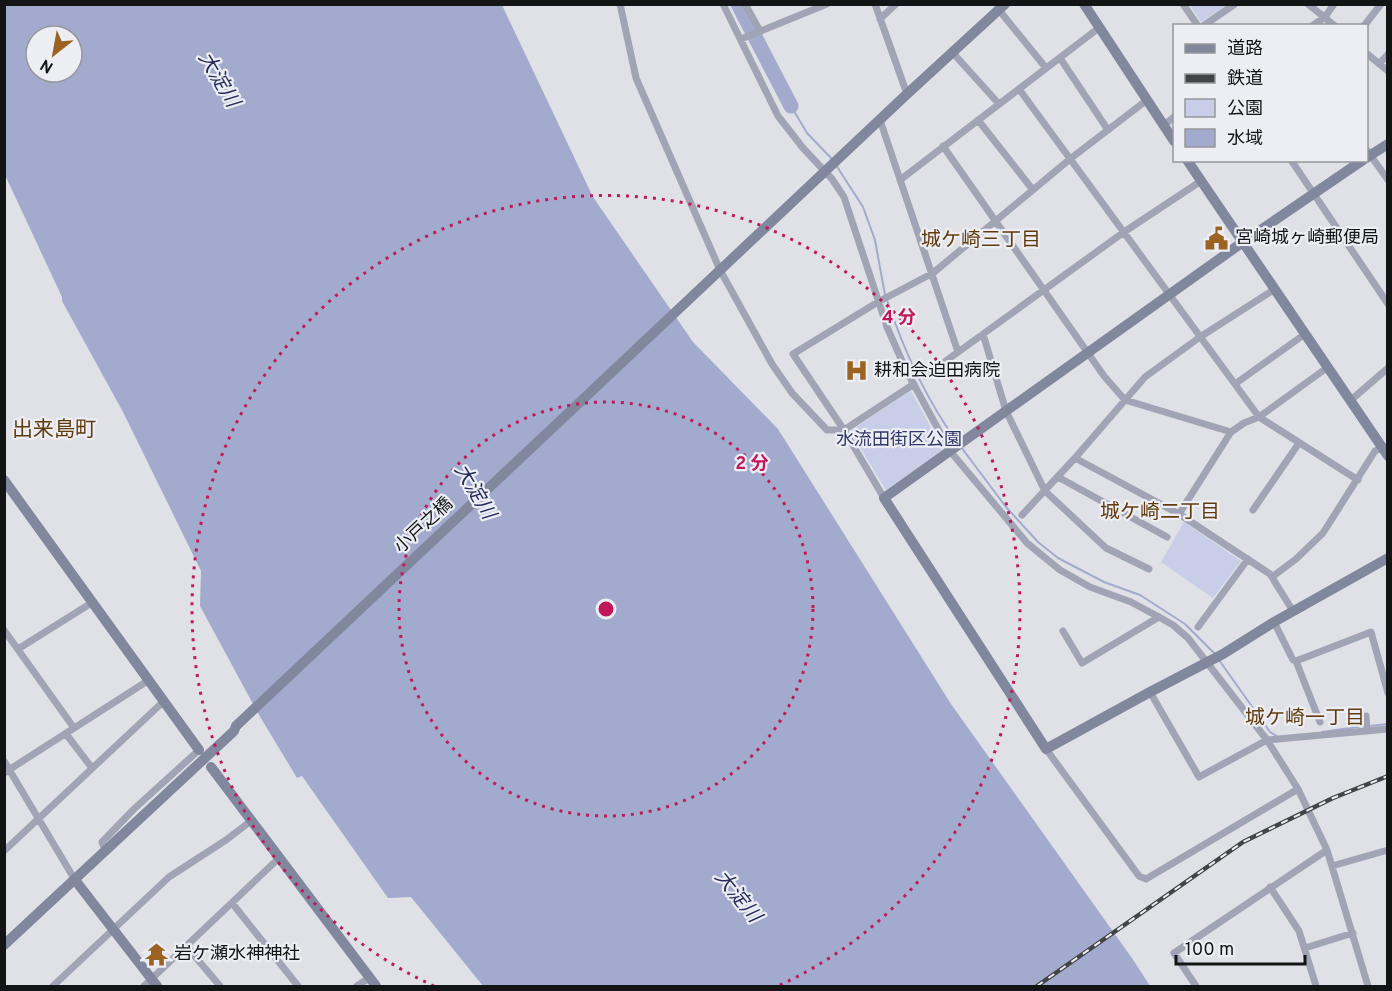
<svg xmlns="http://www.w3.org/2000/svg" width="1392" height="991" font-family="Overpass,'Noto Sans JP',sans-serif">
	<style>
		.green { fill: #c8cee8 }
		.water { fill: #a2abcd; fill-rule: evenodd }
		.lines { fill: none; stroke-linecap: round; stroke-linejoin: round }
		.stream { stroke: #a2abcd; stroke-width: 2 }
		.river { stroke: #a2abcd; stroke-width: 15 }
		.street { stroke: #a0a4b4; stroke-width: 7 }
		.secondary { stroke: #81879d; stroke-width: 10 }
		.rail-casing { stroke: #434447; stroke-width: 4.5 }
		.rail { stroke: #eceef4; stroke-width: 2; stroke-dasharray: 7; stroke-linecap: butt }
		.ring { fill: none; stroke: #c2185b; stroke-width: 3; stroke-dasharray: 3 6 }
		.labels { text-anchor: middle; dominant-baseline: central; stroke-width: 4.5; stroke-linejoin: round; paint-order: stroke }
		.poi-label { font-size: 18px; fill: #131416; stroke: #eceef4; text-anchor: start }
		.park-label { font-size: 18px; fill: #303866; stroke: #eceef4 }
		.street-label { font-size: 18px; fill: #131416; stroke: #eceef4 }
		.water-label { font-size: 20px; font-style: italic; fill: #262d5a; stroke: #eceef4 }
		.neighbourhood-label { font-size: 20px; fill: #623b0d; stroke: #eceef4 }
		.quarter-label { font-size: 21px; fill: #623b0d; stroke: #eceef4 }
		.centre { fill: #c2185b; stroke: #eceef4; stroke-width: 3 }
		.ring-label { font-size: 18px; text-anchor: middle; font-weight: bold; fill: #c2185b; stroke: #eceef4; stroke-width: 4.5; stroke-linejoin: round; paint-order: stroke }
	</style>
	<rect width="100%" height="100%" fill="#dfe1e6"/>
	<path class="green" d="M1190 5H1227L1201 22Z
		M911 391 943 450 886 490 850 431Z
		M1184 522 1241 561 1213 598 1161 562Z"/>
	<path class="water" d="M5 5H502L593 197 693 342 778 429 951 704 1134 961 1150 986H483L411 897 388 898 302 776 297 778 259 715 200 606 201 571 123 412 62 301V297L5 175ZM36 36H72V72H36Z"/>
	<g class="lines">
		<path class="stream" d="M791 106 807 133 833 160
			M836 165 863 207 875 240 885 295
			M887 300C904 351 926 399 957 442
			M961 447 1006 507 1038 542 1058 558 1104 582 1140 595 1185 624 1214 653
			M1219 660 1270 732 1277 736
			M1369 726 1388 724
			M1322 732 1364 726"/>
		<path class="river" d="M738 4 791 106"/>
		<path class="street" d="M620 4 636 78 720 270 772 364 792 393 827 430H844L914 384
			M723 4 778 116 803 148 832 179 844 197 887 327 906 370 950 451 1027 543 1060 570 1090 587 1131 602 1159 617 1173 625 1188 638 1267 740 1298 789 1327 850 1368 986
			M745 4 760 31
			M875 4 907 94
			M1183 4 1198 26
			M1308 4 1335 26
			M999 10 1046 68
			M880 19 896 4
			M1203 26 1235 4
			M1312 26 1325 17 1334 4
			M1364 26 1381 4
			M741 39 827 4
			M953 53 999 104
			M1366 53 1388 71
			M1060 58 1108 130
			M1379 64 1388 54
			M1019 89 1259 417 1358 480
			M880 120 958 352
			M978 120 1033 190
			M1164 125 1174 117
			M943 146 1104 376 1125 400 1231 432
			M1366 149 1388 180
			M1291 160 1388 304
			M900 180 1100 27
			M983 334 1006 411 1045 491 1106 548 1149 569
			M925 376 1124 232 1201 181
			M1235 384 1305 334
			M1351 400 1388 368
			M1075 458 1179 514 1270 574 1293 611
			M1058 477 1167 537
			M884 498 844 430 793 354 878 302 933 273 1070 159 1147 100
			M1253 510 1299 443
			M1179 514 1231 432 1244 423 1259 417 1328 367
			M1022 515 1075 458 1145 377 1200 337 1275 289
			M1272 577 1296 559 1323 533 1375 451 1382 448
			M1274 622 1293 660 1296 661 1371 632 1388 693
			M1198 627 1248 559
			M4 630 74 728
			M1063 631 1082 663 1159 617
			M18 649 93 602
			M1296 661 1320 722
			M1150 692 1199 777 1267 740 1388 729
			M1366 716 1367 731
			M66 734 92 768
			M1046 749 1139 876 1146 879 1298 789
			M4 761 75 880
			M4 773 149 680
			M105 850 102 842 134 809 199 750
			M4 851 164 701
			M1332 866 1388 850
			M1270 887 1299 931 1316 986
			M232 903 298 986
			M187 947 220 986
			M1305 948 1353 933
			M53 986 169 877 226 840 251 821
			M144 986 279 858
			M357 986 369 978
			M1196 986 1174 953 1327 850"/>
		<path class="secondary" d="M1084 4 1174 141
			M1366 158 1388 144
			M1187 160 1388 456
			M1363 160 1243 242 884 498 1046 749 1150 692 1223 654 1274 622 1388 558
			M4 480 199 750
			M211 767 376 986
			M75 880 157 986
			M4 945 234 731 236 726 907 94 1005 4"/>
		<defs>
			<path id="rail" d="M1037 986 1243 842 1333 798 1388 776"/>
		</defs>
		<use href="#rail" class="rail-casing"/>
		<use href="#rail" class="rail"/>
	</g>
	<g class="ring">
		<circle cx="606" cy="609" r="207"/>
		<path d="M434 986A414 414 0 1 1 778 986"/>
	</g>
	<defs>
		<symbol id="civic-bare" viewBox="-9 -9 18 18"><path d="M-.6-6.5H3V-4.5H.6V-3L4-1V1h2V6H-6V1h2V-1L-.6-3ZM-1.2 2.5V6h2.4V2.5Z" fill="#9c6221" stroke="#eceef4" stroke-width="2.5" paint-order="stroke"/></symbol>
		<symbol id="hospital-bare" viewBox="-9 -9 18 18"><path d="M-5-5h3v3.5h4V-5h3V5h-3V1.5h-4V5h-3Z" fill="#9c6221" stroke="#eceef4" stroke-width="2.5" paint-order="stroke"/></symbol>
		<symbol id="temple-bare" viewBox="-9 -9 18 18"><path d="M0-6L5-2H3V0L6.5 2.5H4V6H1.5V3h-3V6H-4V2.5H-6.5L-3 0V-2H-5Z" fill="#9c6221" stroke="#eceef4" stroke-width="2.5" paint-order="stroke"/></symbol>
	</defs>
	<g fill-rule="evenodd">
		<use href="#civic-bare" x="1200" y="222" width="33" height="33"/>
		<use href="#hospital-bare" x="840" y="354" width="33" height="33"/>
		<use href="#temple-bare" x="140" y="938" width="33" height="33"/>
	</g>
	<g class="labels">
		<g class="poi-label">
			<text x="1235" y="238">宮崎城ヶ崎郵便局</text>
			<text x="874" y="371">耕和会迫田病院</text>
			<text x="174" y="954">岩ケ瀬水神神社</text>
		</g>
		<g class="park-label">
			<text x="899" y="440">水流田街区公園</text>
		</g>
		<g class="street-label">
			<text transform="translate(424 526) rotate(-43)">小戸之橋</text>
		</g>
		<g class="water-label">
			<text transform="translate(218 80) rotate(59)">大淀川</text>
			<text transform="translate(474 492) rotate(59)">大淀川</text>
			<text transform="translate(737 897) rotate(51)">大淀川</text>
		</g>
		<g class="neighbourhood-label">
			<text x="981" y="241">城ケ崎三丁目</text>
			<text x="1160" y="513">城ケ崎二丁目</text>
			<text x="1305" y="719">城ケ崎一丁目</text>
		</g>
		<g class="quarter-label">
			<text x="54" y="430">出来島町</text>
		</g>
	</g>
	<circle cx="606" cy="609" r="9" class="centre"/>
	<g class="ring-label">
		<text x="899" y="323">4 分</text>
		<text x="752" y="469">2 分</text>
	</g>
	<rect width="1392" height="991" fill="none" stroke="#131416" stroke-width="12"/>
	<rect x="1173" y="24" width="195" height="138" fill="#eceef4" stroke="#95979b" stroke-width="1.5"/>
	<rect x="1185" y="44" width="30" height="9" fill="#81879d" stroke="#95979b" stroke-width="1.5"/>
	<text x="1227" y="54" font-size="18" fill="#131416">道路</text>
	<rect x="1185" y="74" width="30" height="9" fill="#434447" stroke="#95979b" stroke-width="1.5"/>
	<text x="1227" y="84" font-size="18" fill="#131416">鉄道</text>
	<rect x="1185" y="99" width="30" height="18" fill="#c8cee8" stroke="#95979b" stroke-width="1.5"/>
	<text x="1227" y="114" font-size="18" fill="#131416">公園</text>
	<rect x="1185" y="129" width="30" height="18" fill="#a2abcd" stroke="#95979b" stroke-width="1.5"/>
	<text x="1227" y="144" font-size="18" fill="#131416">水域</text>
	<g transform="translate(54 54) rotate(211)"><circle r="28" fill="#eceef4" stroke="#95979b" stroke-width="1.5"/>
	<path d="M0-4.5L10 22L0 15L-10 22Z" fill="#9c6221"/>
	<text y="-9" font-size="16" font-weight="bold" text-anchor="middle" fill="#131416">N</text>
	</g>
	<path d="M1176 955v9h129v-9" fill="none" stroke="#131416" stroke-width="3"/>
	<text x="1185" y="955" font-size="18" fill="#131416" stroke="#eceef4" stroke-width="4.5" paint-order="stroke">100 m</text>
</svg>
